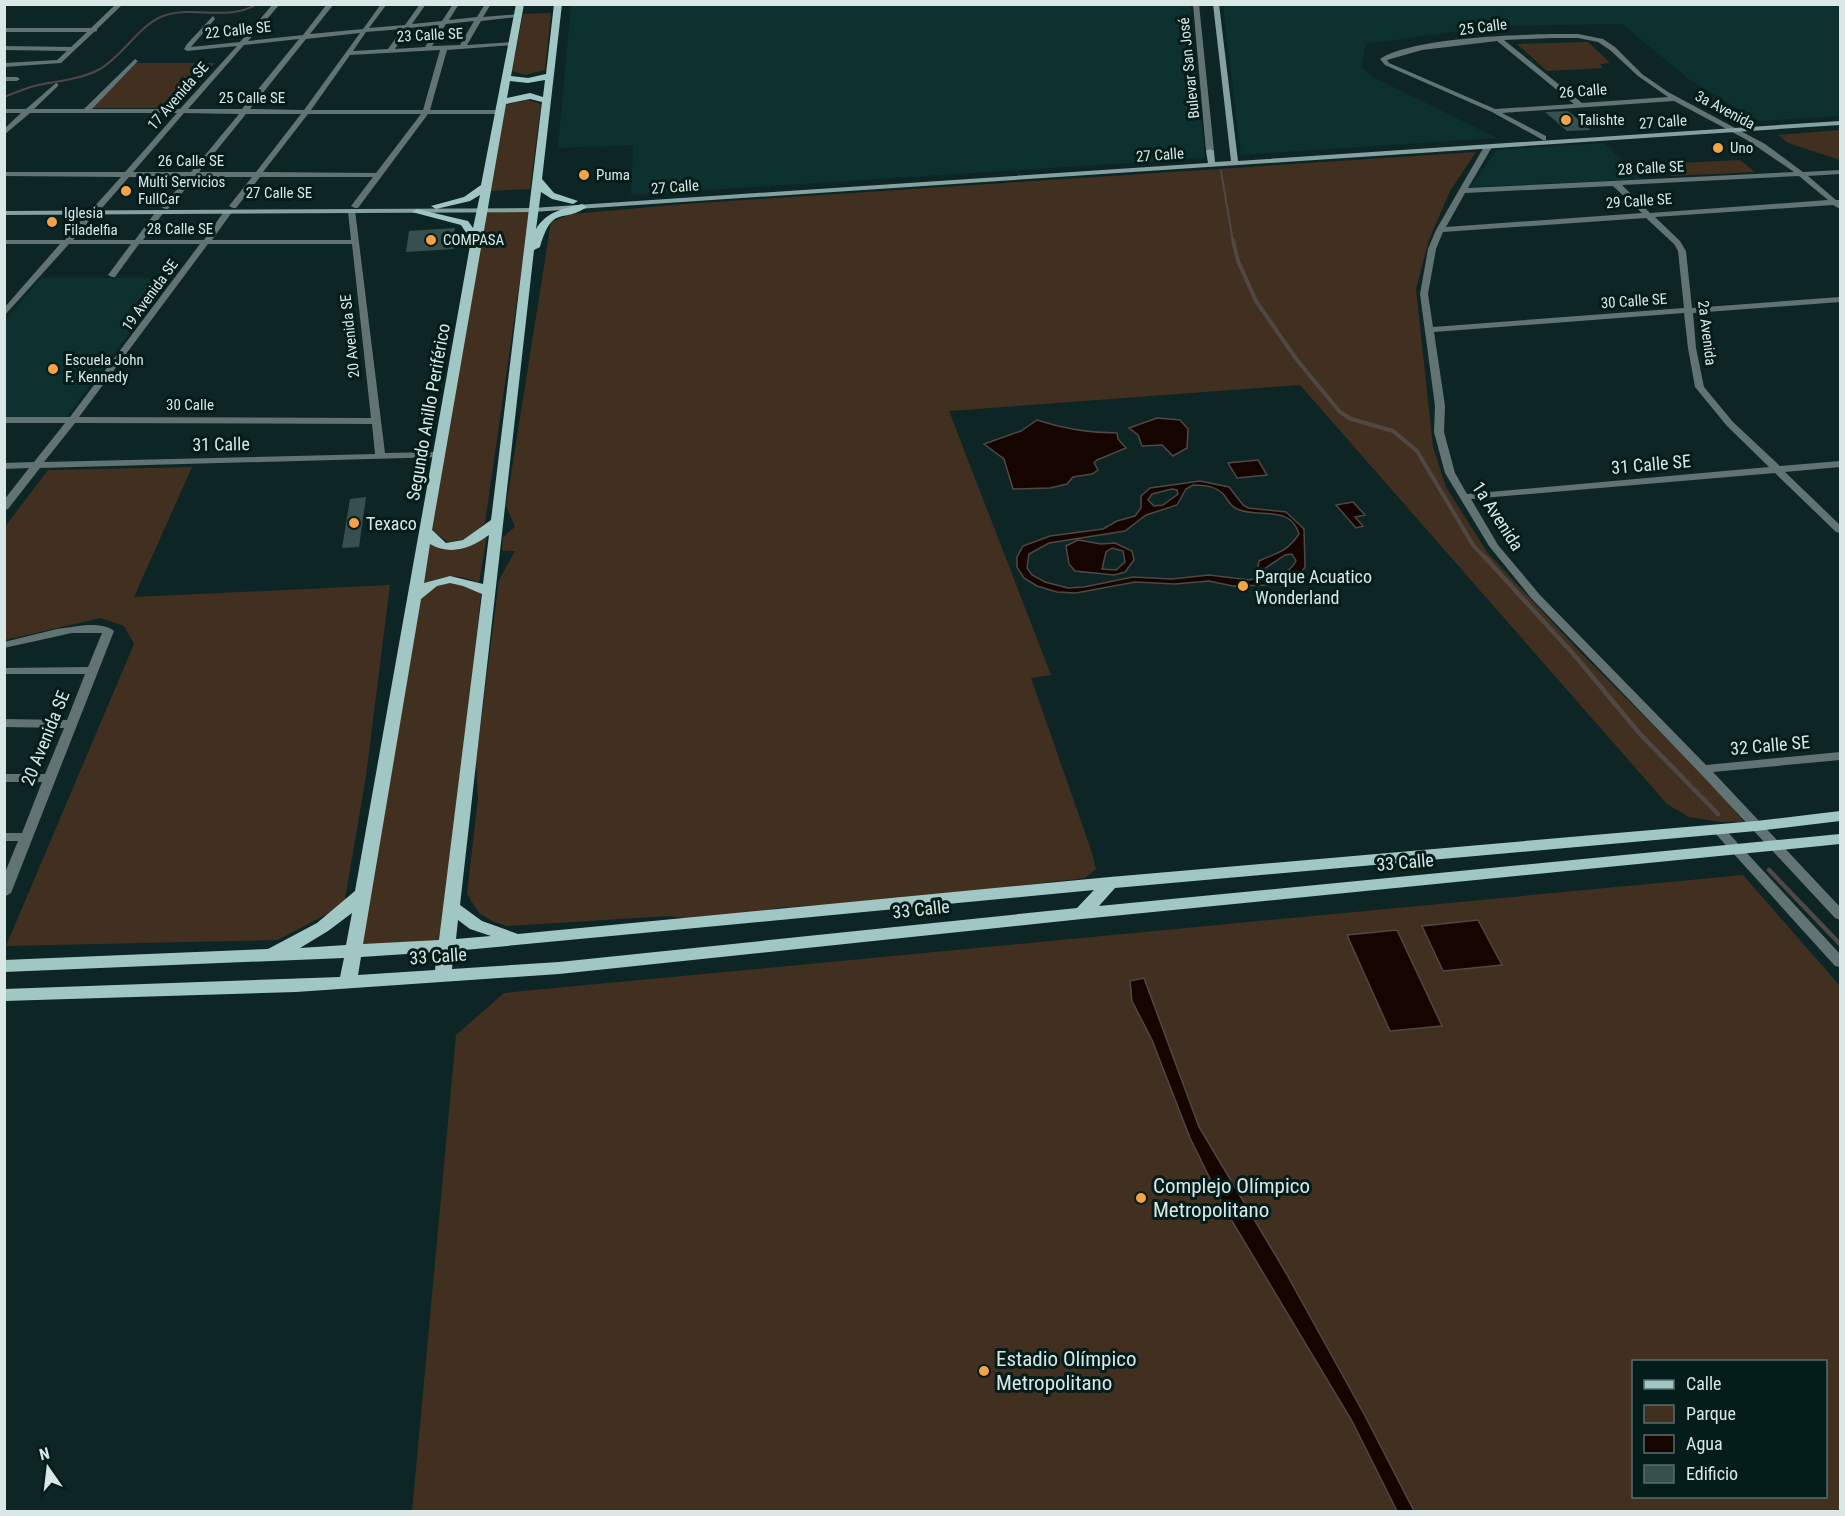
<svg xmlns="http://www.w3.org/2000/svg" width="1845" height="1516" font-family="'Roboto Condensed',sans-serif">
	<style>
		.built { fill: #0c312f }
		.green { fill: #41301f; fill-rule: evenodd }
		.water { fill: #160400; stroke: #504845; stroke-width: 1.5; fill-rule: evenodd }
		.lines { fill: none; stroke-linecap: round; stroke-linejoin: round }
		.stream-far2 { stroke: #504845; stroke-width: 2 }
		.stream-far1 { stroke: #504845; stroke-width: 4 }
		.stream { stroke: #504845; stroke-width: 4.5 }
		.building { fill: #37504f }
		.street { fill: #617372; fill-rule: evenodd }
		.secondary { fill: #85a2a0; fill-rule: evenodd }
		.primary { fill: #a1c7c4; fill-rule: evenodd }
		.poi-dot { fill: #f6a247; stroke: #041d1b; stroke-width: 2 }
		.labels { text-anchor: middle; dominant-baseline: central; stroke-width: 6; stroke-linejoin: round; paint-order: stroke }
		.far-street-label { font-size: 15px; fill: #d9e8e6; stroke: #041d1b }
		.far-poi-label { font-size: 15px; fill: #d9e8e6; stroke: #041d1b; text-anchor: start }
		.street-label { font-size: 18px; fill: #d9e8e6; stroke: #041d1b }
		.poi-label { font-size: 18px; fill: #d9e8e6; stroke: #041d1b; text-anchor: start }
		.near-poi-label { font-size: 21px; fill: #d9e8e6; stroke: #041d1b; text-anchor: start }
	</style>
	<rect width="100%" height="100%" fill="#0d2625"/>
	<path class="built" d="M571 5H1190L1205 158 631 195 633 145 558 148Z
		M1223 5H1840V116L1759 121 1690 80 1622 24 1494 26 1366 44 1361 67 1371 76 1497 138 1241 155Z
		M1604 143 1641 179 1470 187 1497 150Z
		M41 278H171L65 418H5V320Z"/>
	<path class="green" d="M551 13 545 70 525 75 512 71 523 14Z
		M1588 42 1610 63 1600 64 1603 68 1547 71 1517 44Z
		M136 63H215L176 108H92Z
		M528 100 541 104 530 189 490 191 505 105Z
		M1840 130V160L1788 143 1778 135Z
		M1476 152 1450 191 1429 240 1416 289 1433 447 1446 487 1487 552 1581 653 1713 785 1744 822H1720L1689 817 1667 804 1300 385 949 411 1051 675 1031 678 1091 850 1096 869 1085 878 827 908 821 905 775 908 763 914 702 920 669 916 507 926 494 922 479 913 467 894 478 798 476 761 499 580 515 551H502L503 537 515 527 506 506 551 222 572 214 685 204Z
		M1740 160 1755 172 1672 176 1659 164Z
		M530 210 485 523 467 539 448 542 431 530 482 212Z
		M192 467 134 597 390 585 366 776 344 905 278 940 6 946 134 644 124 626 101 618 5 640 4 528 48 470Z
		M487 535 479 583C454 572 441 576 417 587L425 540 444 547Z
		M460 580 481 593 444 946 358 951 415 597 425 587Z
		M1743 875 1840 986V1511L412 1512 456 1035 504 993ZM1634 1362H1826V1496H1634Z"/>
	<path class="water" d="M1157 418 1180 420 1188 429 1187 448 1173 456 1162 445 1142 446 1138 435 1129 428Z
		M1037 420C1064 429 1088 433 1117 433L1118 439 1126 448 1097 460 1094 463 1098 470 1092 474 1073 477 1067 484 1050 488 1013 489 1004 459 984 444 1021 431Z
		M1258 460 1267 475 1237 478 1228 463Z
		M1200 481 1229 487 1243 505 1248 508 1286 512 1304 529 1305 567 1300 574 1289 580 1269 585 1233 586 1209 581 1175 584 1135 582 1076 593 1057 592 1037 586 1024 578 1017 567V557L1023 546 1050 536 1103 529 1117 521 1135 516 1141 508V496L1150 488ZM1193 485C1205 485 1216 486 1224 495 1228 500 1230 506 1237 509 1259 519 1290 504 1299 534 1286 553 1278 552 1259 561L1256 578 1250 580 1209 575 1172 579 1133 577 1084 587 1068 588 1045 582 1032 575 1027 568 1029 554 1049 543 1125 531 1146 515 1177 505 1186 489ZM1172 489 1177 490 1178 494 1163 505 1154 506 1148 500 1152 494ZM1292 554 1296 561C1290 572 1281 576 1269 574L1264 569 1285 555Z
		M1353 502 1365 515 1355 517 1363 526 1356 528 1336 505Z
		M1078 540 1101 544 1115 543 1132 551 1134 560 1125 572 1114 575 1075 571 1069 564 1066 546ZM1112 548 1123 551 1125 562 1116 570 1102 569 1106 552Z
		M1478 920 1502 965 1443 971 1422 926Z
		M1397 930 1442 1026 1390 1031 1347 935Z
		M1144 978 1199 1127 1286 1273 1364 1414 1414 1511H1397L1352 1421 1226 1211 1190 1138 1152 1040 1132 1001 1130 981Z"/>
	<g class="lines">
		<path class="stream-far2" d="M4 97C14 93 24 89 34 86 56 81 80 80 100 69 124 55 138 26 163 16 193 5 228 22 257 4
			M1221 171 1233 242"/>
		<path class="stream-far1" d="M1233 240 1238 261 1256 301 1297 360 1340 412 1351 419 1393 431 1417 451 1473 545 1485 558"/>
		<path class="stream" d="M1484 556 1576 657 1640 734 1718 814
			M1769 870 1840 944"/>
	</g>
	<path class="building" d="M1568 111 1591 130 1567 131 1545 112Z
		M455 228 454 249 406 252 409 231Z
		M366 497 359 547 342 548 350 499Z"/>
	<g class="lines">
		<path class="street" d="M116 4H123L97 29V31L94 32 61 63 4 67V63L57 60 67 51 4 50V46L71 47 87 32H4V28H91Z
			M273 4H280L248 41 303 35 327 4H334L310 34 363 29 381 4H387L369 28 405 25 420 4H426L412 24 442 21 453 4H459L449 20 477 17 485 4H491L483 17 520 14 518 17 481 21 467 45 512 42 514 43V45L447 50 430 110H500L503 112 500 114H428L358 208H355L351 206 373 177H260L236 208H233L229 206 252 177H196L168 209H165L161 207 188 177H129L101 209H98L94 207 121 177 4 176V172H125L177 113H30L4 135V129L21 113H4V109H26L56 83 58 84V86L34 109H84L135 59 138 61 137 62 92 109H180L237 46 187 51 184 49 187 44 213 16 215 19 191 47 240 42ZM474 21 460 45 432 46 446 24ZM439 25 425 47 395 49 409 28ZM402 29 388 49 353 51 366 32ZM360 33 304 110 250 109 306 39ZM299 39 242 109H188L244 45ZM440 50 423 110H311L350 55ZM184 113 239 114 191 172H133ZM246 114H301L256 172H199ZM308 114H421L376 173 263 172Z
			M1193 4H1199L1214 151 1210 153 1206 151Z
			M1552 34H1578L1603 39 1615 47 1642 74 1668 92 1765 144 1803 172 1840 170V174L1808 176 1836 200H1840V209L1833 205 1655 217 1680 241 1686 251 1692 308 1840 297V302L1693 313 1696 348 1704 387 1733 422 1780 466 1840 461V467L1785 472 1840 525V533L1836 532 1775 473 1471 499 1498 545 1540 595 1706 765 1840 752V760L1713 772 1840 907V920L1835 918 1699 772 1532 599 1489 546 1445 473 1434 432 1435 406 1420 294 1428 249 1436 230 1485 145 1492 147 1468 188 1794 172 1747 140 1674 101 1502 113 1546 136V140H1543L1492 112 1385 65 1380 59C1411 38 1513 35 1552 34ZM1552 38H1578L1598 42 1610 50 1638 76 1668 97 1582 103 1504 40ZM1497 41 1574 104 1495 109 1389 63 1387 60 1422 50ZM1799 176 1828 200 1650 213 1622 185ZM1613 186 1642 213 1446 227 1465 193ZM1646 218 1674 244 1678 251 1684 308 1433 327 1428 294 1436 249 1443 232ZM1684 313 1688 348 1695 387 1727 426 1769 467 1467 494 1455 473 1444 432 1445 406 1434 332Z
			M4 77H17L20 79 17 81H4Z
			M90 210 97 212 73 240H135L157 210H160L164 212 143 240H204L225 210H228L232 212 212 240H351L348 212 355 210 385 453 439 452 442 453V457L40 468 8 509 4 510V500L29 468 4 469V463L34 462 65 423H4V417H70L200 244H139L115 277H112L108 275 131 244H69L4 316V308L60 244H4V240H65ZM208 244H352L371 418 79 417ZM75 423 372 424 375 454 44 462Z
			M86 625C96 625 107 625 114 631L11 893 4 897V875L18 841H4V833H22L42 782H4V774H45L64 728 4 727V719L67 720 85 674H4V668L88 667 102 633H72L4 648V642L57 629Z
			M1718 825 1722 826 1840 954V967L1835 966 1714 832 1712 829Z"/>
		<path class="secondary" d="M1213 4H1219L1238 161 1840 121V125L532 212 4 215V211L532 208 1208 163 1206 151 1210 149 1214 151 1215 162 1231 161Z"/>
		<path class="primary" d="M516 4H524L511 76 528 78 546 74 554 4H562L542 179 554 193 578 201 573 204 552 199 541 192 536 229C547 211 563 209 582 204L587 207C561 224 553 204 540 247L534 250 460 905 482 921 518 934 1110 877 1756 821 1840 811V821L1756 831 1115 888 1099 906 1840 834V844L1082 919 559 974 296 992 4 1001V989L340 977 344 958 4 972V960L268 949 317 923 355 891 471 240 461 225 412 212 417 209 468 221 473 228 480 195 470 201 436 209 431 206 464 197 481 185ZM545 80 543 97 530 93 507 98 510 81 528 83ZM530 99 542 102 491 520 463 540 446 543 432 530 506 104ZM489 535 483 584 450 576 424 583 430 544C451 556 471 548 489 535ZM450 583 463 586 482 594 439 940 363 944 421 599 437 586ZM1094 890 1077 908 559 962 452 969 454 951ZM352 913 346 945 300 948 328 931ZM458 920 470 929 491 936 456 939ZM437 952 435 970 358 975 361 957Z"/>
	</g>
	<g class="poi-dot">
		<circle cx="1566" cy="120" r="6"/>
		<circle cx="1718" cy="148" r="6"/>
		<circle cx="584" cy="175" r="6"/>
		<circle cx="126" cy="191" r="6"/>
		<circle cx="52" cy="222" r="6"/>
		<circle cx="431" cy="240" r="6"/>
		<circle cx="53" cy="369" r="6"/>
		<circle cx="354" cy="523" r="6"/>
		<circle cx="1243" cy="586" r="6"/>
		<circle cx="1141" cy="1198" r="6"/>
		<circle cx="984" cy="1371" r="6"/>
	</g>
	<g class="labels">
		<g class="far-street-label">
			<text transform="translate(1483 27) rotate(-7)">25 Calle</text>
			<text transform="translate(238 30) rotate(-6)">22 Calle SE</text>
			<text transform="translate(430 35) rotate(-3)">23 Calle SE</text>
			<text transform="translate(1189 68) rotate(-96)">Bulevar San José</text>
			<text transform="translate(1583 91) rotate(-4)">26 Calle</text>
			<text transform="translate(178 96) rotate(-49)">17 Avenida SE</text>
			<text x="252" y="98">25 Calle SE</text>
			<text transform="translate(1725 110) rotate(28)">3a Avenida</text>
			<text transform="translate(1663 122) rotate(-4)">27 Calle</text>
			<text transform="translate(1160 155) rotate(-4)">27 Calle</text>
			<text x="191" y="161">26 Calle SE</text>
			<text transform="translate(1651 168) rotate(-3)">28 Calle SE</text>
			<text transform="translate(675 187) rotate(-4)">27 Calle</text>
			<text x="279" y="193">27 Calle SE</text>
			<text transform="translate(1639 201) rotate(-4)">29 Calle SE</text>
			<text x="180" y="229">28 Calle SE</text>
			<text transform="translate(150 295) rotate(-54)">19 Avenida SE</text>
			<text transform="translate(1634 301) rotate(-4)">30 Calle SE</text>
			<text transform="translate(1707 333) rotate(83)">2a Avenida</text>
			<text transform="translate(350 336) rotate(-96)">20 Avenida SE</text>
			<text x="190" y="405">30 Calle</text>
		</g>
		<g class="far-poi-label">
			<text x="1578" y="120">Talishte</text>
			<text x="1730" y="148">Uno</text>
			<text x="596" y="175">Puma</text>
			<text x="138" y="182">Multi Servicios<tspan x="138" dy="17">FullCar</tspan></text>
			<text x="64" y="213">Iglesia<tspan x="64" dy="17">Filadelfia</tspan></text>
			<text x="443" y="240">COMPASA</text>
			<text x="65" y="360">Escuela John<tspan x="65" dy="17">F. Kennedy</tspan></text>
		</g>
		<g class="street-label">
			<text transform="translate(428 412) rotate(-80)">Segundo Anillo Periférico</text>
			<text transform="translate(221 444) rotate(-1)">31 Calle</text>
			<text transform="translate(1651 464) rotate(-5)">31 Calle SE</text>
			<text transform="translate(1498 516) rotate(57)">1a Avenida</text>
			<text transform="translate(45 738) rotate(-68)">20 Avenida SE</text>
			<text transform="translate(1770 745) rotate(-5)">32 Calle SE</text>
			<text transform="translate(1405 862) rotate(-5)">33 Calle</text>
			<text transform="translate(921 909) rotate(-6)">33 Calle</text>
			<text transform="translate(438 956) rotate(-4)">33 Calle</text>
		</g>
		<g class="poi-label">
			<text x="366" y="523">Texaco</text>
			<text x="1255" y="576">Parque Acuatico<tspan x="1255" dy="21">Wonderland</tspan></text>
		</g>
		<g class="near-poi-label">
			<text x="1153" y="1186">Complejo Olímpico<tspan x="1153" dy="24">Metropolitano</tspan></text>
			<text x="996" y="1359">Estadio Olímpico<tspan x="996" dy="24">Metropolitano</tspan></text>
		</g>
	</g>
	<rect width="1845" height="1516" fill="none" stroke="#d9e8e6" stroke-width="12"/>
	<rect x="1632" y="1360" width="195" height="138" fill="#041d1b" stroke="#596e6c" stroke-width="1.5"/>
	<rect x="1644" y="1380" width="30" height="9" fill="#a1c7c4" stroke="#596e6c" stroke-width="1.5"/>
	<text x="1686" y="1390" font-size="18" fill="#d9e8e6">Calle</text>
	<rect x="1644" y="1405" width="30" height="18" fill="#41301f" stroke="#596e6c" stroke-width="1.5"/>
	<text x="1686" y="1420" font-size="18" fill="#d9e8e6">Parque</text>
	<rect x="1644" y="1435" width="30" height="18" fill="#160400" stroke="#596e6c" stroke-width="1.5"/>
	<text x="1686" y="1450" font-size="18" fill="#d9e8e6">Agua</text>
	<rect x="1644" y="1465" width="30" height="18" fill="#37504f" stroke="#596e6c" stroke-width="1.5"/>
	<text x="1686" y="1480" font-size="18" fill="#d9e8e6">Edificio</text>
	<g transform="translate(48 1468) rotate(346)" stroke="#041d1b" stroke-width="4.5" paint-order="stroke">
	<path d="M0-4.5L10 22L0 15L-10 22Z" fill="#d9e8e6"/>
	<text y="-9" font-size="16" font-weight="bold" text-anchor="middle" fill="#d9e8e6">N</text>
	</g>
</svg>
